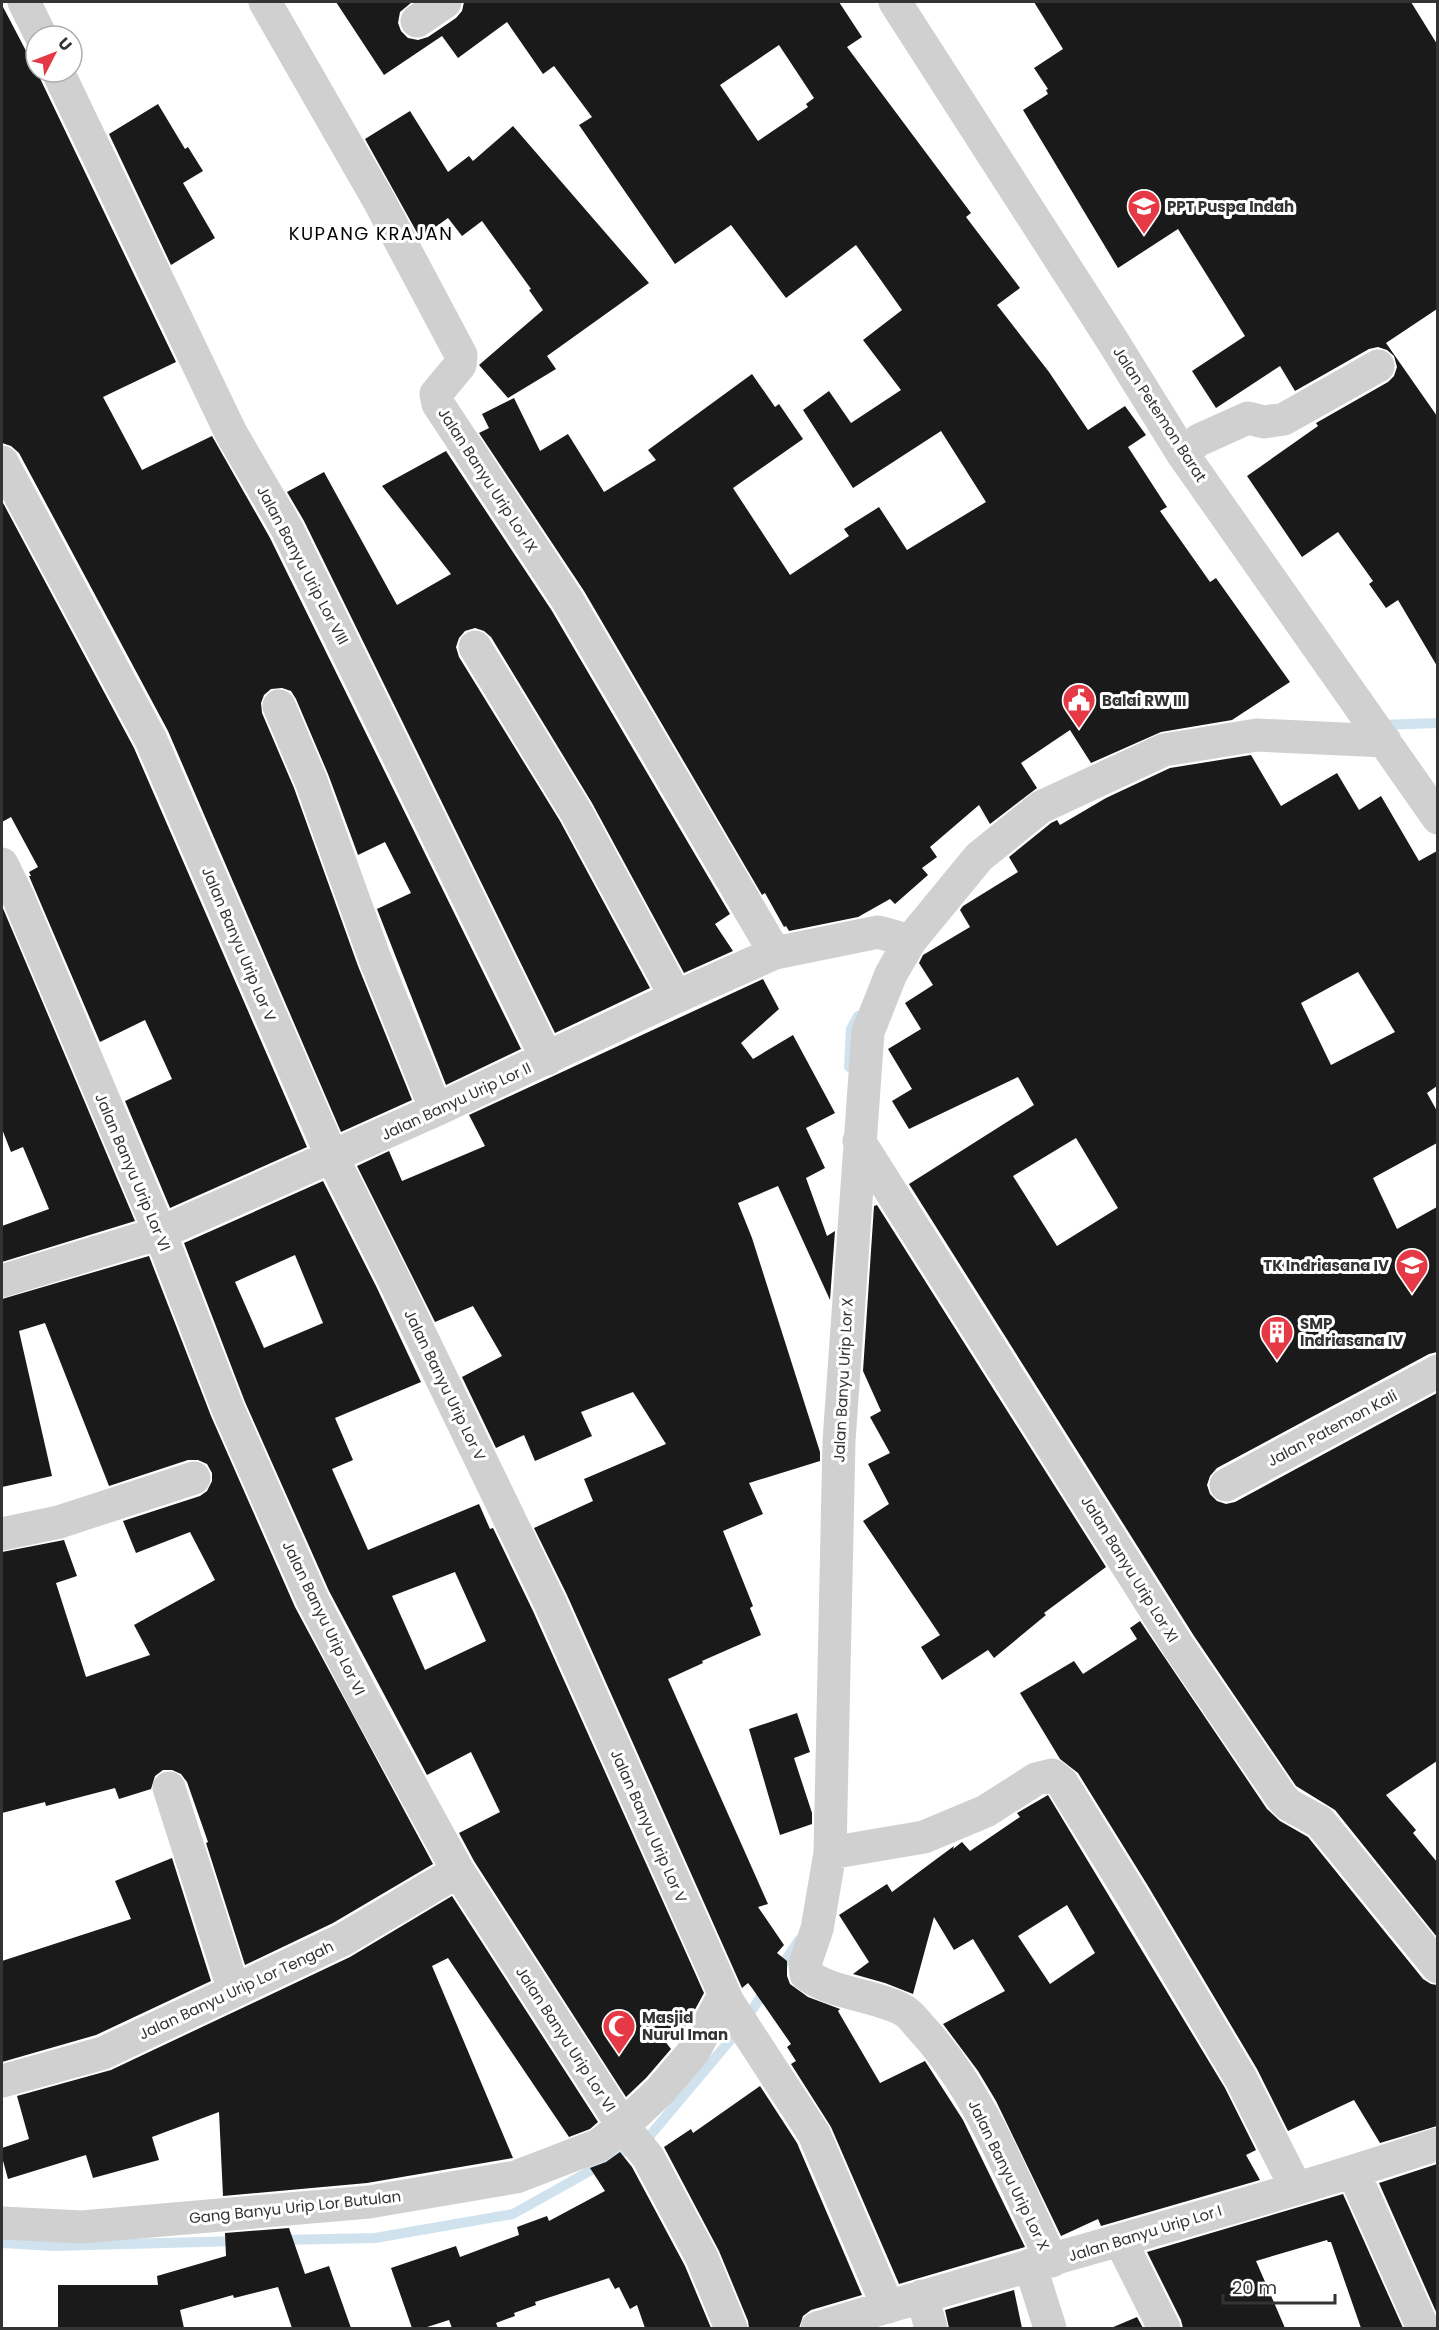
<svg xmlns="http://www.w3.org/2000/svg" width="1439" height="2330" font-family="Poppins,sans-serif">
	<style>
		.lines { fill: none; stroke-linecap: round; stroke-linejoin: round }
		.stream { stroke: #cfe2ee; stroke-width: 10 }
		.building { fill: #1a1a1a; fill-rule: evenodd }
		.minor { stroke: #d0d0d0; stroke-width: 33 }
		.labels { text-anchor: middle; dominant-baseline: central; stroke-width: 6; stroke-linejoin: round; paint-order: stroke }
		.poi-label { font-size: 15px; font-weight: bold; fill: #333; stroke: #fff; text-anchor: start }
		.street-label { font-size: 15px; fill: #333; stroke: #fff }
		.quarter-label { font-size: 18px; letter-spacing: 1.5px; fill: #000; stroke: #fff }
	</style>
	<rect width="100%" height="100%" fill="#fff"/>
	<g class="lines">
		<path class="stream" d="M1379 725 1438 723
			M849 1067 851 1029 858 1016
			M779 1970 799 1940
			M281 2240 375 2238 513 2214 647 2139 737 2032 767 1988
			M2 2243 53 2246 238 2241"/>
	</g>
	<path class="building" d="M336 2H412L400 12 398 23 401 31 408 38 418 40 428 37 456 18 462 11 464 2H839L862 37 847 47 971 213 966 217 1020 288 997 305 1049 372 1088 430 1125 406 1146 435 1128 447 1167 507 1160 511 1210 582 1216 578 1290 682 1232 720 1161 732 1091 763 1070 730 1021 763 1037 788 990 824 979 805 930 847 937 857 922 868 928 875 895 904 890 899 858 917 789 931 786 926 784 927 765 893 762 895 584 591 479 433 489 428 482 414 514 398 540 451 568 434 604 492 656 460 648 450 752 374 775 407 779 404 803 439 733 488 790 575 849 536 844 529 879 507 907 550 986 502 941 431 853 488 803 410 829 391 851 423 901 390 863 340 902 310 856 245 786 298 731 225 675 264 579 125 592 117 554 66 543 74 507 22 458 58 442 36 384 75ZM779 45 814 98 806 104 808 107 758 141 720 85Z
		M1034 2H1411L1437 44V309L1386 343 1437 416V666L1398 600 1386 608 1369 584 1373 581 1338 532 1302 557 1247 476 1318 426 1316 423 1388 382 1394 376 1397 367 1394 356 1387 350 1378 347 1369 349 1295 391 1280 366 1216 408 1192 371 1245 336 1178 229 1118 268 1023 110 1048 94 1046 90 1048 89 1034 68 1063 49Z
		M2 5 36 70 176 362 103 397 142 470 212 436 270 538 521 1049 446 1085 377 909 411 893 385 842 358 855 328 774 296 699 291 691 282 688 271 689 264 695 261 703 262 713 294 788 358 966 412 1100 341 1132 168 731 19 453 11 446 2 443Z
		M158 104 185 149 188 147 203 171 183 183 215 238 171 265 109 134Z
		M410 111 448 172 469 156 473 161 513 126 649 283 547 356 556 369 508 398 479 365 543 310 529 290 531 289 482 221 462 236 448 218 420 238 365 139Z
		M446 451 552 611 730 914 715 924 733 951 684 973 592 803 491 637 484 631 475 628 465 631 459 638 456 647 459 657 560 821 650 988 555 1033 304 521 287 492 324 472 397 605 451 574 382 486Z
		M2 501 134 748 307 1147 170 1208 125 1101 172 1079 145 1020 100 1042 29 876H31L29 872 38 867 11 817 2 822Z
		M1251 755 1281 806 1337 773 1359 810 1381 796 1419 861 1437 851V1086L1427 1093 1437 1111V1143L1373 1178 1397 1229 1437 1207V1352L1429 1354 1217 1468 1210 1476 1207 1485 1210 1494 1217 1501 1226 1504 1235 1502 1437 1393V1761L1386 1795 1416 1830 1413 1833 1437 1862V1937L1335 1810 1296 1786 1194 1636 909 1184 1034 1105 1018 1077 909 1129 892 1101 912 1089 888 1049 921 1029 905 1003 933 985 919 963 923 955 970 927 960 910 963 906 1018 872 1009 857 1051 823 1057 820 1060 825 1106 798 1170 768ZM1358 972 1395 1032 1331 1065 1301 1003ZM1076 1138 1118 1208 1057 1246 1013 1176Z
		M2 906 135 1221 2 1262V1226L49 1209 23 1147 11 1152 2 1129Z
		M763 979 779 1009 741 1043 753 1059 793 1035 835 1113 806 1128 825 1168 806 1178 827 1236 835 1231 830 1300 778 1186 738 1203 752 1238 820 1452V1461L749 1483 763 1514 723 1531 753 1606 750 1608 761 1635 702 1661 703 1663 668 1679 768 1904 758 1907 784 1945 777 1953 787 1961V1976L790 1984 808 1997 840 2009 838 2011 880 2083 925 2061 963 2120 1025 2247 899 2284 831 2127 791 2064 796 2061 787 2047 791 2044 752 1988 748 1983 742 1988 567 1595 534 1528 593 1501 584 1479 666 1444 633 1392 581 1412 592 1436 535 1461 524 1435 496 1448 462 1377 502 1356 473 1306 435 1322 357 1166 389 1151 402 1181 485 1146 469 1115Z
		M323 1181 377 1288 421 1382 335 1418 353 1460 332 1469 368 1550 479 1504 490 1529 493 1528 533 1611 704 1993 685 2028 664 2040 671 2049 646 2078 626 2097 474 1861 459 1833 500 1812 471 1752 427 1775 329 1591 245 1402 184 1243ZM295 1255 323 1323 264 1348 235 1282ZM455 1572 486 1641 425 1670 392 1596Z
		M877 1205 1106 1567 1044 1613 1046 1615 994 1658 988 1650 942 1680 921 1647 940 1635 863 1521 889 1504 868 1464 890 1453 870 1417 881 1411 863 1371 874 1206Z
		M149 1256 211 1416 295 1607 433 1864 333 1923 245 1965 206 1843 208 1842 187 1782 181 1774 172 1770H163L155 1776 151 1789 119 1799 115 1788 46 1806 45 1802 2 1813V1552L64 1540 77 1576 56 1583 86 1677 150 1655 134 1625 215 1580 190 1532 136 1553 123 1521 200 1496 207 1491 212 1481V1473L207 1464 198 1460H188L109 1486 45 1323 19 1331 52 1476 2 1487V1299Z
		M1140 1621 1267 1809 1280 1821 1308 1837 1423 1979 1431 1984 1437 1985V2126L1380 2143 1354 2100 1288 2131 1257 2069 1148 1886 1078 1773 1060 1759 1020 1693 1074 1661 1083 1674 1137 1639 1130 1628Z
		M797 1713 810 1752 794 1758 812 1813V1824L780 1835 749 1729Z
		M1048 1795 1225 2088 1256 2150 1246 2155 1260 2180 1101 2226 1098 2219 1061 2236 996 2101 978 2071 943 2024 1005 1991 973 1939 954 1950 934 1917 913 1994 885 1983 853 1974 869 1962 839 1915 887 1884 892 1892 954 1846 953 1849 962 1842 970 1851 1020 1817 1017 1813ZM1067 1905 1095 1953 1050 1984 1018 1936Z
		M172 1858 211 1981 96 2035 2 2062V1961L131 1919 115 1881Z
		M452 1896 598 2122 590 2129 569 2137 448 1958 432 1966 513 2158 367 2183 223 2196 219 2112 152 2137 159 2160 93 2178 86 2155 8 2179 2 2157V2148L29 2139 17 2096 111 2070 350 1957Z
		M760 2086 797 2143 862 2295 811 2310 803 2316 799 2328H749L748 2321 719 2251 664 2147 691 2129 693 2133Z
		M620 2152 632 2167 685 2266 711 2328H645L637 2305 630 2309 619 2287 615 2289 609 2278 535 2302 536 2305 514 2313 515 2316 496 2323 498 2328H452L449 2320 424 2328H412L391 2268 456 2246 460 2257 519 2235 517 2227 547 2216 549 2221 605 2191 590 2168 606 2162Z
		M1437 2164V2314L1379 2183Z
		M1343 2194 1403 2328H1361L1331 2242H1328L1327 2240 1256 2261 1285 2328H1183L1181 2320 1147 2252Z
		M289 2228 305 2274 329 2266 351 2328H292L278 2287 234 2298 233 2295 180 2310 184 2328H58V2285H158L157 2276 226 2256 225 2233Z
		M1014 2290 1022 2328H949L945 2310Z
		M1137 2317 1143 2328H1111Z"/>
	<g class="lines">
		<path class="minor" d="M24 2 41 36
			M265 2 378 199 461 355 460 365 436 394 438 404 568 601 775 953
			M895 2 1112 340 1182 453 1438 818
			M417 21 445 2
			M58 72 231 433 287 529 547 1059
			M1182 453 1199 440 1248 418 1264 422 1284 419 1378 366
			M2 462 151 740 332 1157 394 1280 550 1603 728 2002 814 2134 888 2307
			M475 647 576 812 676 997
			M279 706 311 781 375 959 436 1110
			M2 864 18 897 160 1233 228 1409 312 1599 366 1703 458 1871 623 2126 648 2157 702 2258 731 2328
			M859 1141 1178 1646 1282 1798 1289 1805 1320 1822 1438 1967
			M2 1281 160 1233 436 1110 676 997 775 953 878 932 910 941
			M1226 1485 1438 1371
			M2 1534 59 1522 194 1478
			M169 1788 234 1991
			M830 1853 924 1837 986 1811 1036 1779 1052 1775 1062 1783 1132 1896 1241 2079 1296 2188
			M2 2081 103 2053 342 1940 458 1871
			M1353 2171 1423 2328
			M2 2223 82 2227 369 2202 516 2177 599 2145 623 2126 660 2091 694 2051 724 1995
			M1120 2240 1164 2328
			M1052 2261C1015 2184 981 2093 923 2030 917 2024 911 2014 903 2010 875 1995 829 1993 806 1974L805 1964 817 1929 830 1853 839 1441 868 1032 891 974 910 941 979 857 1041 807 1164 750 1257 735 1385 741
			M1030 2265 1050 2328
			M922 2296 931 2328
			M817 2328C1023 2265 1232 2212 1438 2144"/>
	</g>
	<defs>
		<symbol id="school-pin" viewBox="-11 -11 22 30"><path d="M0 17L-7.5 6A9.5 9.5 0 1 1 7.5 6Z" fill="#e63946" stroke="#fff"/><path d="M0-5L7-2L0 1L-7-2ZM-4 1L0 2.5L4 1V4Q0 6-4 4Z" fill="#fff"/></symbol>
		<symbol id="civic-pin" viewBox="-11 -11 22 30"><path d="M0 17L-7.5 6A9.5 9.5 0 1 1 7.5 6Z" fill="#e63946" stroke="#fff"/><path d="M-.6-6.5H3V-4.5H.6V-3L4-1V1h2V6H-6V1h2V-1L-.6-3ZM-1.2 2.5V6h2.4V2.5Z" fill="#fff"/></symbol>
		<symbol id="building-pin" viewBox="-11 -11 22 30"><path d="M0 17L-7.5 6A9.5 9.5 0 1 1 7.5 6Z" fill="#e63946" stroke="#fff"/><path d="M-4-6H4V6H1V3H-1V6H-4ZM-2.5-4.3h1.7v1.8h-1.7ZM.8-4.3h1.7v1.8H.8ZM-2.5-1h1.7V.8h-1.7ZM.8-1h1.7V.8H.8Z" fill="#fff"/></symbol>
		<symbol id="mosque-pin" viewBox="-11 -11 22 30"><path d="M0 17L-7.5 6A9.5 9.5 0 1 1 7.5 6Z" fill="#e63946" stroke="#fff"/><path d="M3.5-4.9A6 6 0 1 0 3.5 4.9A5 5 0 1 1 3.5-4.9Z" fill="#fff"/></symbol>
	</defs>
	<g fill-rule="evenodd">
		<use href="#school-pin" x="1125" y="187" width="38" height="52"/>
		<use href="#civic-pin" x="1060" y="681" width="38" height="52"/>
		<use href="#school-pin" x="1393" y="1246" width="38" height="52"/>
		<use href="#building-pin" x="1258" y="1313" width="38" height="52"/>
		<use href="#mosque-pin" x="600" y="2007" width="38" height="52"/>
	</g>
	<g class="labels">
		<g class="poi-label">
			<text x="1167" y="206">PPT Puspa Indah</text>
			<text x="1102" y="700">Balai RW III</text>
			<text x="1389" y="1265" text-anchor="end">TK Indriasana IV</text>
			<text x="1300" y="1323">SMP<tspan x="1300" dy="17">Indriasana IV</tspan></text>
			<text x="642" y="2017">Masjid<tspan x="642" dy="17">Nurul Iman</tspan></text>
		</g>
		<g class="street-label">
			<text transform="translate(1160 414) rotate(57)">Jalan Petemon Barat</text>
			<text transform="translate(488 480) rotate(57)">Jalan Banyu Urip Lor IX</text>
			<text transform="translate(303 565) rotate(62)">Jalan Banyu Urip Lor VIII</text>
			<text transform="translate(239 944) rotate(67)">Jalan Banyu Urip Lor V</text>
			<text transform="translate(456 1101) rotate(-25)">Jalan Banyu Urip Lor II</text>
			<text transform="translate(133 1172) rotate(67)">Jalan Banyu Urip Lor VI</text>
			<text transform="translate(843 1380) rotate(-87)">Jalan Banyu Urip Lor X</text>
			<text transform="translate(445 1385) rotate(64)">Jalan Banyu Urip Lor V</text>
			<text transform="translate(1332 1428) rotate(-28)">Jalan Patemon Kali</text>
			<text transform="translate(1130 1569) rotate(58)">Jalan Banyu Urip Lor XI</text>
			<text transform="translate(324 1618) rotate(64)">Jalan Banyu Urip Lor VI</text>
			<text transform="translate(649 1826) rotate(66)">Jalan Banyu Urip Lor V</text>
			<text transform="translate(236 1990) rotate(-25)">Jalan Banyu Urip Lor Tengah</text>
			<text transform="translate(566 2039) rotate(57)">Jalan Banyu Urip Lor VI</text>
			<text transform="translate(1009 2175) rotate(64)">Jalan Banyu Urip Lor X</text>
			<text transform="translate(295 2207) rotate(-6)">Gang Banyu Urip Lor Butulan</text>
			<text transform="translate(1145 2233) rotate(-17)">Jalan Banyu Urip Lor I</text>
		</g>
		<g class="quarter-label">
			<text x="371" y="233">KUPANG KRAJAN</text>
		</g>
	</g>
	<rect width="1439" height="2330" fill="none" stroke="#333333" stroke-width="6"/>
	<g transform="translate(54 54) rotate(48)"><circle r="28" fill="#ffffff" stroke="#adadad" stroke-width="1.5"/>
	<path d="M0-4.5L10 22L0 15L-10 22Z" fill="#e63946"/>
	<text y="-9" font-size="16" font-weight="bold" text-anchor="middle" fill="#333333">U</text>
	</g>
	<path d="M1223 2294v9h112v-9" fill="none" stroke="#333333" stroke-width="3"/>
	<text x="1232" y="2294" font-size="18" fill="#333333" stroke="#ffffff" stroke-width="4.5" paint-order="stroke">20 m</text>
</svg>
